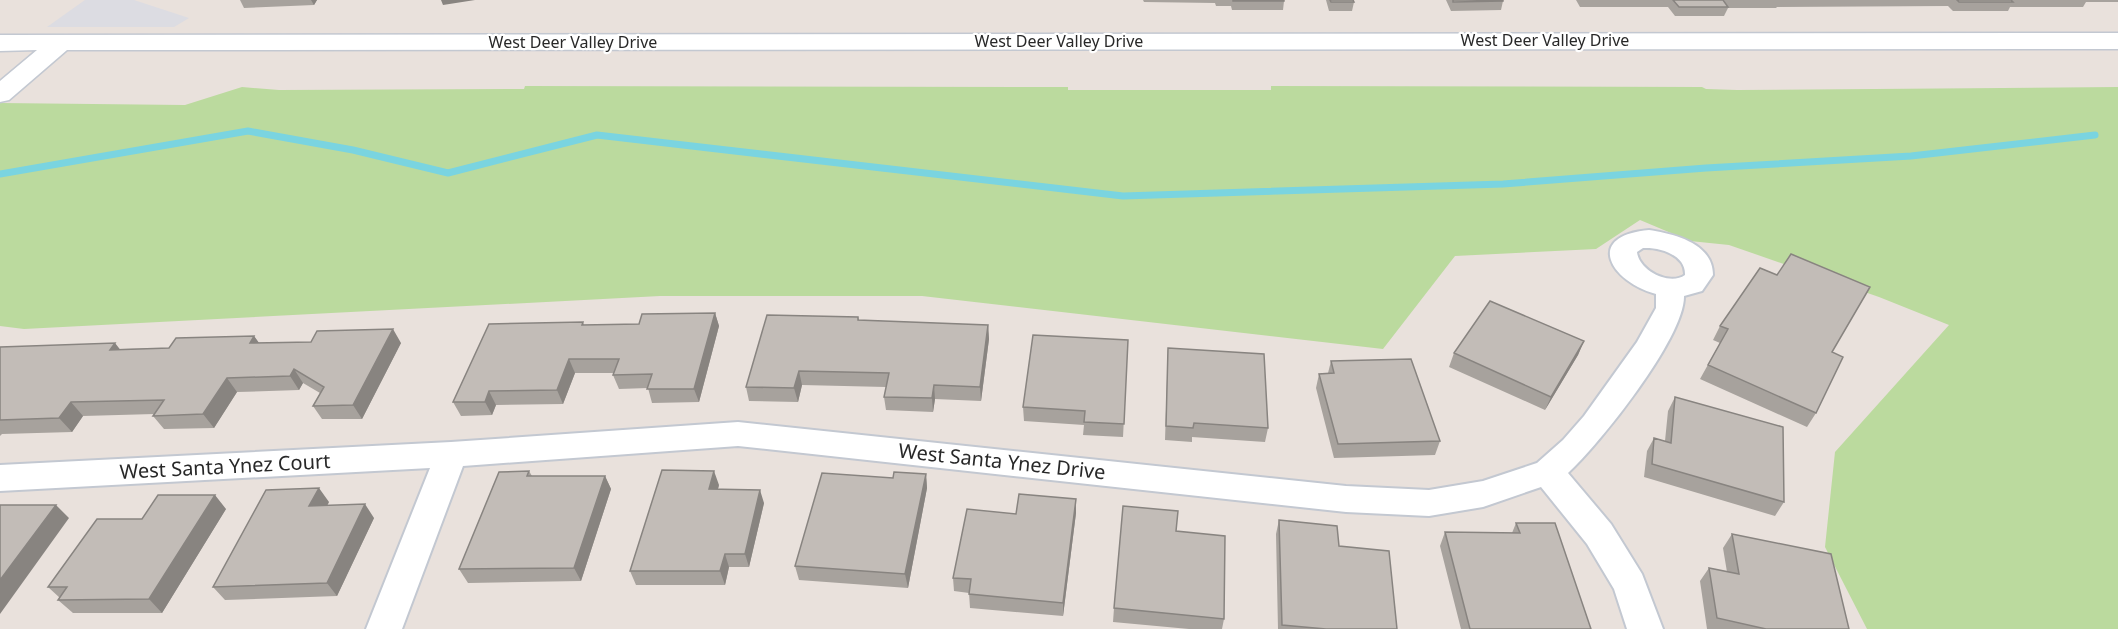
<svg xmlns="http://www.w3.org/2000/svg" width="2118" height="629" font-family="'Noto Sans',sans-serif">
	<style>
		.industrial { fill: #dcdce2 }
		.green { fill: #bbda9e }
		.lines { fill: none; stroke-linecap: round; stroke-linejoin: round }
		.stream { stroke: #7ad4e0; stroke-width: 7 }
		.street-casing { stroke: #c3c8d1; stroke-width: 4 }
		.secondary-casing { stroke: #c3c8d1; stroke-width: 3 }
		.street { fill: #fff; fill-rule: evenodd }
		.secondary { fill: #fff; fill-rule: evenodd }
		.wall { fill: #a7a29d }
		.shaded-wall { fill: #888480 }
		.building { fill: #c2bcb7; stroke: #888480; stroke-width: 1.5 }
		.labels { text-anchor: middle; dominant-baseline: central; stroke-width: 4.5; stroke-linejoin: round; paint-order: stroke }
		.far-street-label { font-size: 16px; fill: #282828; stroke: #fff }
		.street-label { font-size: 20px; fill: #282828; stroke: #fff }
	</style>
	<rect width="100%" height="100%" fill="#e9e1dc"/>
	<path class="industrial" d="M85 0H134L189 18 174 27H47Z"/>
	<path class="green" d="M525 86 1048 87H1068V90H1271V86L1702 87 1706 89 1737 90 2118 87V629H1867L1825 547 1835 452 1949 325 1879 297 1729 245 1690 241 1640 220 1596 249 1455 256 1383 349 922 296H660L24 329 0 326V103L185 105 242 87 279 90 524 89Z"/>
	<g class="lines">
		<path class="stream" d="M0 174 248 131 353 150 448 173 597 135 1123 196 1503 184 1706 168 1911 156 2095 135"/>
		<defs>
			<path id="street" d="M1649 230C1674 234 1713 243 1713 275L1702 291 1684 296C1685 337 1599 445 1568 473L1611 524 1642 574 1663 629H1627L1614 589 1587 544 1541 487 1483 507 1429 516 1346 512 738 446 463 466 402 629H366L430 468 0 491V465L451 442 738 422 1346 486 1429 490 1483 481 1537 463 1563 440 1584 416 1637 342 1656 308V294C1611 282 1583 236 1649 230ZM1643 248C1660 247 1686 255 1685 275 1670 286 1639 271 1637 252Z"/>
			<path id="secondary" d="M2118 33V49L67 50 9 100 0 102V81L37 50 0 51V35Z"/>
		</defs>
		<use href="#street" class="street-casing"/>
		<use href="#secondary" class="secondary-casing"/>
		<use href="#street" class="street"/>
		<use href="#secondary" class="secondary"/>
	</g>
	<path class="wall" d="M240 0H317L314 5 244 8Z
		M1143 0H1284V1L1283 10H1232L1231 6H1216L1215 3 1144 2Z
		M1326 0H1353L1354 2 1352 11H1329Z
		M1446 0H1503V1L1501 10 1451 11Z
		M1576 0H2118V2H2086L2083 7H2010L2008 11H1953L1948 6 1777 7 1776 8H1728L1724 16H1675L1668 7H1580Z
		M715 313 719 326 699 402 652 403 648 388 619 389 613 375 614 373H575L563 404 496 405 492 415 461 416 453 402 583 322 584 325 639 324Z
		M858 317 859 320 988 325 989 339 981 401 935 399 933 412 886 410 884 397 886 387 802 385 798 402 749 401 746 387Z
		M1720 326 1832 352 1816 413 1807 427 1700 379 1720 343 1713 340Z
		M254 336 259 343H401L362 419H322L313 406 320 393 303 383 299 390 237 392 214 428 164 429 153 416 154 414 83 416 72 432 2 434 0 436V347L120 349 169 348Z
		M1128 340 1123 437 1083 435 1084 425 1024 421 1023 407Z
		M1584 341 1578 355 1545 410 1449 367 1454 353Z
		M1168 348 1268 428 1265 442 1192 437V442L1165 440Z
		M1331 361 1440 441 1435 455 1334 458 1316 388 1319 374 1328 373Z
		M1675 397 1784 502 1775 516 1644 477 1647 451 1654 438 1665 441 1668 411Z
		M529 471 532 476H605L611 489 581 581 468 583 459 569Z
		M926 474 927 488 908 588 799 580 795 566 893 478Z
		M719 485 718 489 764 503 749 567H729L725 585H636L630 571Z
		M1076 499V513L1063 616 970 608 969 593 954 591 953 578 1016 514Z
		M329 502 327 506 374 518 337 596 225 600 213 587Z
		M226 509 162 613H73L58 600 60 598 48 587 142 519Z
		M1279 520 1339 546 1397 629H1278L1276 534Z
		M1516 523 1591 629H1461L1440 546 1445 532 1512 533Z
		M1176 531 1224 619 1222 629H1189L1113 622 1114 608Z
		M1732 534 1849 629H1707L1700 581 1709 568 1727 572 1723 548Z"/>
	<path class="shaded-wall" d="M311 0H317L314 5Z
		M441 0H475L443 5Z
		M715 313 719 326 699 402 694 389Z
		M988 325 989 339 981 401 980 387Z
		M393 329 401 343 362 419 353 405Z
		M254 336 264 350 250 343Z
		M1584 341 1578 355 1545 410 1551 397Z
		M115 343 126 357 110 350Z
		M569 359 575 373 563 404 557 390Z
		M294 369 303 383 299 390 290 376Z
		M799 371 802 385 798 402 794 388Z
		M227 378 237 392 214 428 203 414Z
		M934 385 935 399 933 412 932 398Z
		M489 391 496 405 492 415 485 402Z
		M71 402 83 416 72 432 59 418Z
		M714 471 719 485 714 503 709 489Z
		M926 474 927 488 908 588 905 574Z
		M605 476 611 489 581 581 574 568Z
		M319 488 329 502 319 520 309 506Z
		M760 490 764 503 749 567 745 554Z
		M215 495 226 509 162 613 149 599Z
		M1076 499V513L1063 616V603Z
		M365 504 374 518 337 596 327 583Z
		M56 505 69 518 0 614V580Z
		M725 554 729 567 725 585 720 571Z"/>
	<path class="building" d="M1233 0H1284V1H1233Z
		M1330 0H1353L1354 2H1331Z
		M1453 0H1503V1L1453 2Z
		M1673 0H1723L1728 7H1679Z
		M1957 0H2011L2013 2H1959Z
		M1791 254 1870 287 1832 352 1843 357 1816 413 1708 365 1728 329 1720 326 1760 268 1777 275Z
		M1490 301 1584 341 1551 397 1454 353Z
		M715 313 694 389H647L652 374 613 375 619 359H569L557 390 489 391 485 402H453L489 324 583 322 582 325 639 324 642 314Z
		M767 315 858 317V320L988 325 980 387 934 385 932 398 884 397 889 373 799 371 794 388 746 387Z
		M393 329 353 405 313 406 324 387 294 369 290 376 227 378 203 414 153 416 164 400 71 402 59 418 0 420V347L115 343 110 350 169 348 176 338 254 336 250 343 311 342 317 331Z
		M1033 335 1128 340 1124 424 1084 422 1085 411 1023 407Z
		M1168 348 1264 354 1268 428 1194 423 1193 428 1166 426Z
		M1411 359 1440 441 1338 444 1319 374 1334 373 1331 361Z
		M1675 397 1783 427 1784 502 1652 464 1654 438 1671 443Z
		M662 470 714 471 709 489 760 490 745 554H725L720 571H630Z
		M529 471 527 476H605L574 568 459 569 499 472Z
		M894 472 926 474 905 574 795 566 822 473 893 478Z
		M319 488 309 506 365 504 327 583 213 587 266 490Z
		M1019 494 1076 499 1063 603 969 594 971 579 953 578 967 509 1016 514Z
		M158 495H215L149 599 58 600 67 587H48L97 519H142Z
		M0 505H56L0 580Z
		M1123 506 1178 511 1176 531 1225 536 1224 619 1114 608Z
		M1279 520 1337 526 1339 546 1389 551 1397 629H1326L1282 625Z
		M1516 523H1555L1591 629H1470L1445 532 1520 533Z
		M1732 534 1831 554 1849 629H1766L1717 618 1709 568 1739 574Z"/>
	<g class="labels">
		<g class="far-street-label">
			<text x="1545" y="40">West Deer Valley Drive</text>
			<text x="1059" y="41">West Deer Valley Drive</text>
			<text x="573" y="42">West Deer Valley Drive</text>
		</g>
		<g class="street-label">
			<text transform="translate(1002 461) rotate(6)">West Santa Ynez Drive</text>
			<text transform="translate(225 466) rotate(-3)">West Santa Ynez Court</text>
		</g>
	</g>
</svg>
